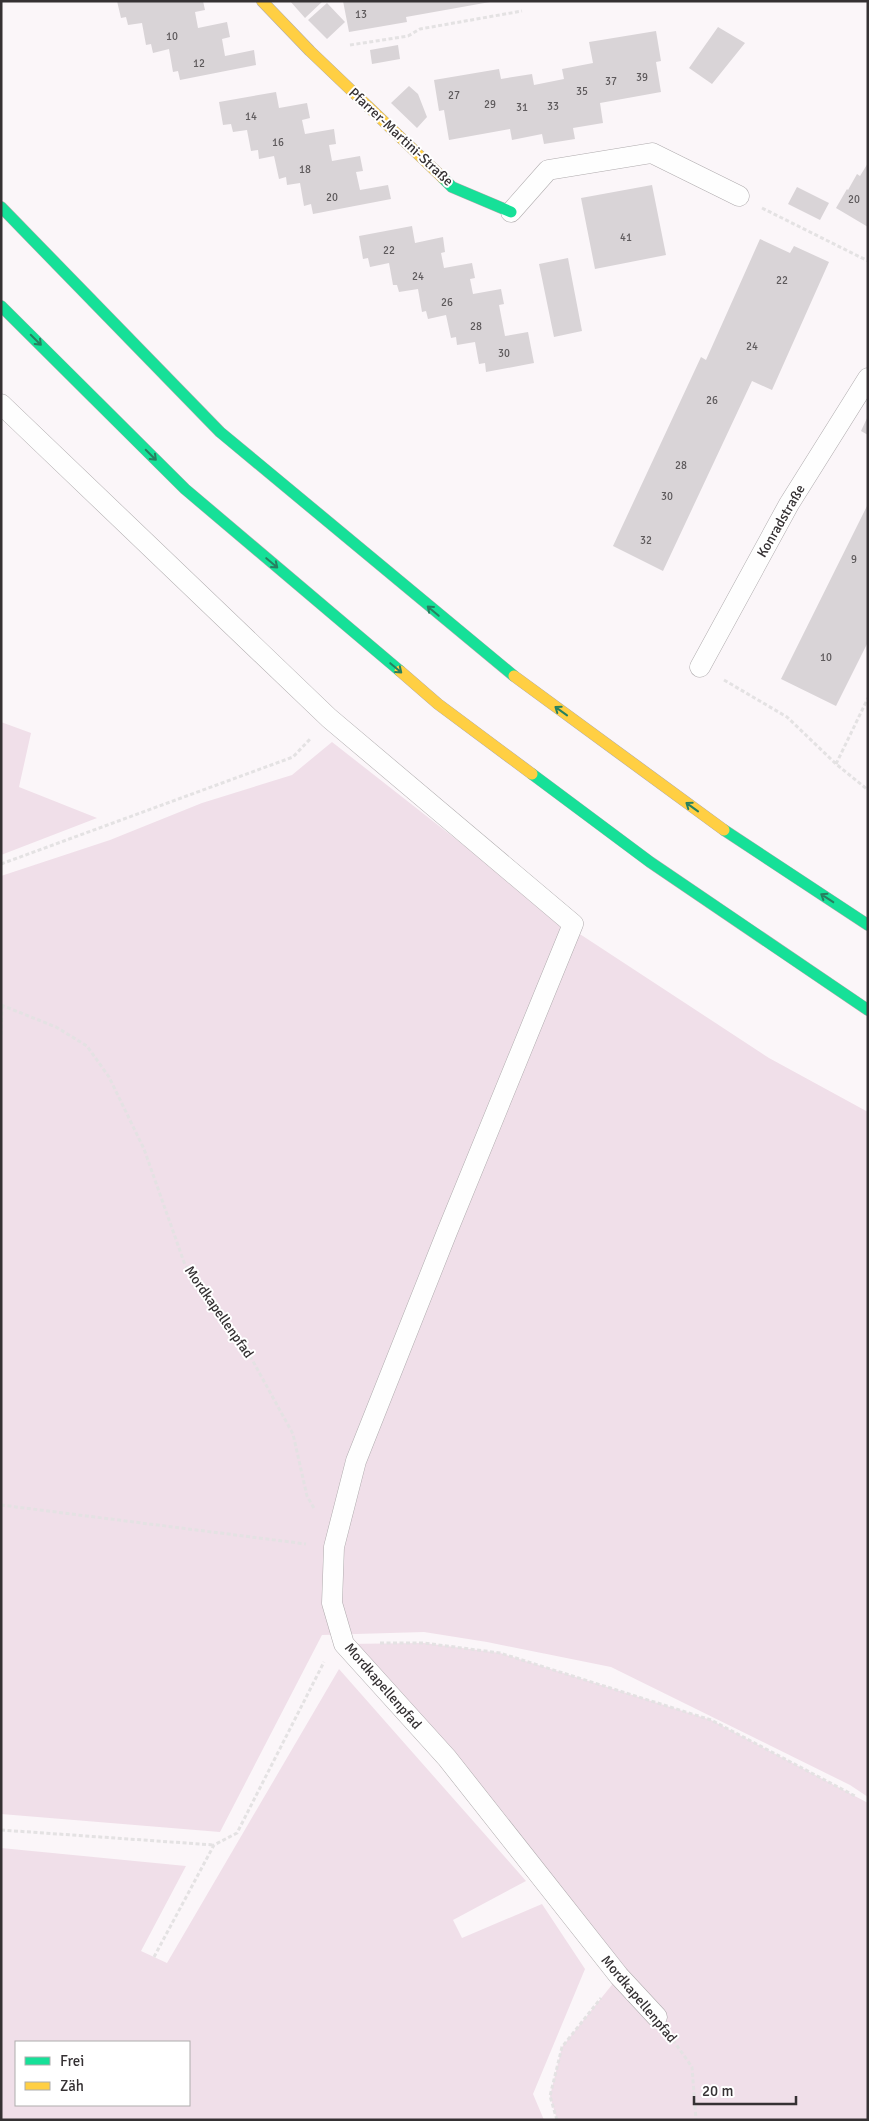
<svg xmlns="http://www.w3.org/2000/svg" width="869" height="2121" font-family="Signika,sans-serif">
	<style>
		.green { fill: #f0dfe9; fill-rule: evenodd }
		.building { fill: #d9d4d7 }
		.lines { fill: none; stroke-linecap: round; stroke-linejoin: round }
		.lane-casing { stroke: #afabad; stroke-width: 21 }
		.fast-casing { stroke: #afabad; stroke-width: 12 }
		.slow-casing { stroke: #afabad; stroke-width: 12 }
		.path { stroke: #e4e2e3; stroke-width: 3; stroke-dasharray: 4 2.5; stroke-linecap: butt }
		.lane { stroke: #fefefe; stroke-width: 20 }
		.fast { stroke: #16e098; stroke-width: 11 }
		.slow { stroke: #ffcf43; stroke-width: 11 }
		.oneway { stroke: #278060 }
		.labels { text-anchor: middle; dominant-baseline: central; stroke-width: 4; stroke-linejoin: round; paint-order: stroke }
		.number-label { font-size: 11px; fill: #5e5a5c }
		.street-label { font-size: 14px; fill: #353133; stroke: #fff }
	</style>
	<rect width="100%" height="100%" fill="#fbf6f9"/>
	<path class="green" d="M1 722 31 733 19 787 97 818 1 855Z
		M332 742 563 923 769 1058 868 1112V1797L850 1785 611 1667 487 1642 424 1632 322 1635 220 1832 1 1814V876L110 840 202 803 292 775Z
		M424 1643 500 1653 711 1720 868 1803V2120H557L550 2096 562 2047 619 1976 344 1644Z
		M339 1669 526 1881 453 1920 462 1938 542 1904 585 1969 533 2094 544 2120H1V1848L186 1866 141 1951 167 1963ZM16 2042H189V2105H16Z"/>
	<path class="building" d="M117 1H203L205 10 195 12 198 28 227 22 230 37 222 39 225 56 254 50 256 65 180 80 178 71 173 72 169 49 153 53 151 44 146 45 142 23 128 25 126 17 121 18Z
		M290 1H323L305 18Z
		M343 1H490V2L406 17 407 22 349 32Z
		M327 3 345 22 327 39 308 20Z
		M718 27 745 43 712 84 689 68Z
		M656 31 661 61 656 62 661 92 600 103 603 123 573 128 575 139 544 144 542 134 512 140 510 129 449 140 444 110 439 111 434 80 499 69 501 79 532 74 534 85 564 79 562 69 593 63 589 42Z
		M398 45 400 59 372 64 370 50Z
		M409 86 418 94 427 117 417 128 391 103Z
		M276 92 279 108 307 103 310 118 302 120 305 134 334 129 336 144 329 145 332 161 360 156 363 171 356 172 360 190 388 185 391 199 313 214 311 204 304 206 300 183 287 185 286 177 279 179 274 156 259 159 258 150 251 151 247 130 233 132 231 124 223 125 219 102Z
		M868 163V227L836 208 847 189 848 190 857 174 860 176Z
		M652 185 666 255 595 269 581 198Z
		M797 187 829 203 820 220 788 204Z
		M412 226 415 243 443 237 445 252 441 253 444 268 472 263 475 278 470 279 473 294 501 289 504 304 499 305 505 336 528 332 534 363 486 372 485 363 479 364 475 342 457 345 456 337 451 338 446 315 428 319 426 311 422 312 418 289 399 292 397 285H393L389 263 370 267 368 258 363 259 359 236Z
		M760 239 790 253 794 246 829 262 772 390 752 381 663 571 613 546 701 357 706 360Z
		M568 258 582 331 554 337 539 264Z
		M868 416V435L861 431Z
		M868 504V642L836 706 781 679Z"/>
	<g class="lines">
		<defs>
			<path id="lane" d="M511 212 548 170 652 153 739 196
				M1 404 329 718 573 924 447 1232 356 1461 334 1547 332 1603 344 1644 447 1758 619 1976 657 2017
				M700 667 789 504 868 378"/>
			<path id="fast" d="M443 178 452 187 511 212
				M1 207 220 432 514 676
				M1 306 185 489 400 671
				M532 774 650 862 868 1010
				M724 830 868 925"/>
			<path id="slow" d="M262 1 310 51 443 178
				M400 671 438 704 532 774
				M514 676 724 830"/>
		</defs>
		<use href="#lane" class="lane-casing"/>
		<use href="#fast" class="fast-casing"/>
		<use href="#slow" class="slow-casing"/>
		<path class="path" d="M350 45 408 36 420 29 522 11
			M762 208 868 261
			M724 680 787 717 836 764 868 790
			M836 764 868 698
			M1 864 293 757 311 738
			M1 1005 56 1027 87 1046 109 1077 144 1149 185 1265 249 1354 293 1434 307 1496 315 1510
			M1 1035 2 1005
			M1 1505 306 1544
			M380 1643H424L500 1653 711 1720 855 1796
			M1 1830 214 1845
			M154 1957 214 1845 237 1833 324 1662
			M673 2040 692 2067 696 2120
			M557 2120 550 2096 562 2047 601 1998"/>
		<use href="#lane" class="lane"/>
		<use href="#fast" class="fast"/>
		<use href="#slow" class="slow"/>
	</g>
	<defs><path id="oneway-shaft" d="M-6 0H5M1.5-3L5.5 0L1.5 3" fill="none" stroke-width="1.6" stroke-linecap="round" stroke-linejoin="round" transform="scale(1.25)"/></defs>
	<g class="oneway">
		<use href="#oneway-shaft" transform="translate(36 340) rotate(45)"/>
		<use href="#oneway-shaft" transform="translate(151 455) rotate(45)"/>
		<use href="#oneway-shaft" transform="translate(272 563) rotate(40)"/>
		<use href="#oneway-shaft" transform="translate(433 611) rotate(-140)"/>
		<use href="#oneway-shaft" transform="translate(396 668) rotate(40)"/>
		<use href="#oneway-shaft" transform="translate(561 711) rotate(-144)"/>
		<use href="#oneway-shaft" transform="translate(692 807) rotate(-144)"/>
		<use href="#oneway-shaft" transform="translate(827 898) rotate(-147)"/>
	</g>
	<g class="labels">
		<g class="number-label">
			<text x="361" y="14">13</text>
			<text x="172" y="36">10</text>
			<text x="199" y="63">12</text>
			<text x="642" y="77">39</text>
			<text x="611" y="81">37</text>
			<text x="582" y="91">35</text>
			<text x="454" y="95">27</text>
			<text x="490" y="104">29</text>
			<text x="553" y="106">33</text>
			<text x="522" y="107">31</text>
			<text x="251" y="116">14</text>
			<text x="278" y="142">16</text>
			<text x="305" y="169">18</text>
			<text x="332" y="197">20</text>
			<text x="854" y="199">20</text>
			<text x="626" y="237">41</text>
			<text x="389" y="250">22</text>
			<text x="418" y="276">24</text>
			<text x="782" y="280">22</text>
			<text x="447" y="302">26</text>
			<text x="476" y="326">28</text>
			<text x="752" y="346">24</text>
			<text x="504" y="353">30</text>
			<text x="712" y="400">26</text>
			<text x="681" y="465">28</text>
			<text x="667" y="496">30</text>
			<text x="646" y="540">32</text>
			<text x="854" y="559">9</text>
			<text x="826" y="657">10</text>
		</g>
		<g class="street-label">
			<text transform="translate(401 137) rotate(43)">Pfarrer-Martini-Straße</text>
			<text transform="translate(781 521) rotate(-60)">Konradstraße</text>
			<text transform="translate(219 1312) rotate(55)">Mordkapellenpfad</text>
			<text transform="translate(383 1686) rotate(49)">Mordkapellenpfad</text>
			<text transform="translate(639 1999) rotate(50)">Mordkapellenpfad</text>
		</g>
	</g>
	<rect width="869" height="2121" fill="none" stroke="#353133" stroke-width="5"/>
	<rect x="15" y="2041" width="175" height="65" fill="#ffffff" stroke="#aeadad"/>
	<rect x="25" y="2057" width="25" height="8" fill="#16e098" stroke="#aeadad"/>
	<text x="60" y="2066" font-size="15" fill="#353133">Frei</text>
	<rect x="25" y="2082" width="25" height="8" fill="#ffcf43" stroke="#aeadad"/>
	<text x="60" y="2091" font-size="15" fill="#353133">Zäh</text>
	<path d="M694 2096v8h102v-8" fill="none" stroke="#353133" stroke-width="2.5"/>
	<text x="702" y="2096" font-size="15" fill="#353133" stroke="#ffffff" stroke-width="4" paint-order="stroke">20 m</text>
</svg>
